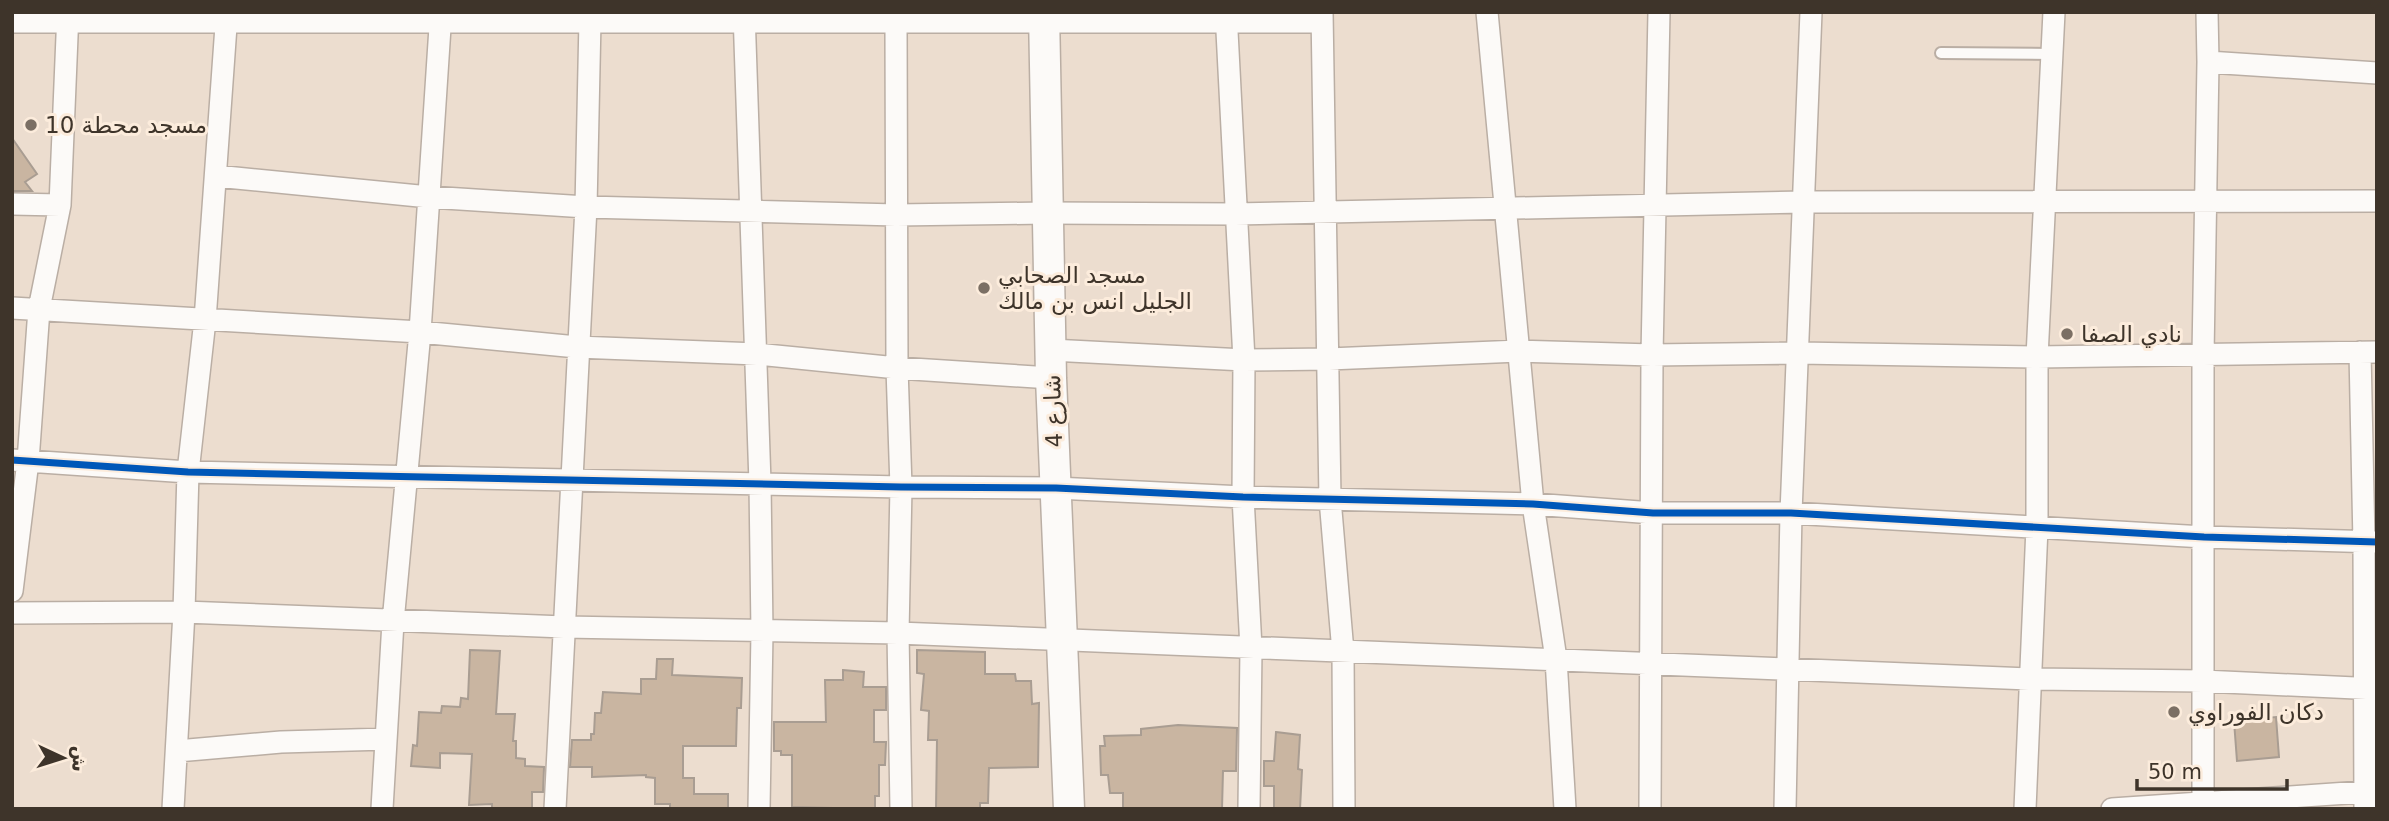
<svg xmlns="http://www.w3.org/2000/svg" width="2389" height="821" font-family="'DejaVu Sans',Cairo,sans-serif">
	<style>
		.building { fill: #c9b5a1; stroke: #a99d92; stroke-width: 2 }
		.lines { fill: none; stroke-linecap: round; stroke-linejoin: round }
		.lane-casing { stroke: #baaea4; stroke-width: 14 }
		.street-casing { stroke: #baaea4; stroke-width: 24 }
		.secondary-casing { stroke: #baaea4; stroke-width: 33 }
		.lane { stroke: #fcfaf8; stroke-width: 10 }
		.street { stroke: #fcfaf8; stroke-width: 21 }
		.secondary { stroke: #fcfaf8; stroke-width: 30 }
		.cycleway-casing { stroke: #fcecdc; stroke-width: 11 }
		.cycleway { stroke: #0057b8; stroke-width: 7 }
		.poi-dot { fill: #7b6f64; stroke: #fcecdc; stroke-width: 2.5 }
		.labels { text-anchor: middle; dominant-baseline: central; stroke-width: 6; stroke-linejoin: round; paint-order: stroke }
		.poi-label { font-size: 23px; fill: #3e342a; stroke: #fcecdc; text-anchor: start }
		.street-label { font-size: 23px; fill: #3e342a; stroke: #fcecdc }
	</style>
	<rect width="100%" height="100%" fill="#ecddcf"/>
	<path class="building" d="M12 138 37 174 25 182 32 191H12Z
		M470 650 500 651 496 714H515L513 741H516V758L525 759V766L544 767 543 792H532V809H492V804L469 805 472 754 440 753V768L411 766 413 745 417 746 419 712 441 713 442 706 460 707 461 698 468 699Z
		M917 650 985 652V674H1015L1016 681H1031L1032 704 1039 703 1038 767 989 768 988 803H980V809H936L937 740H928L929 711 921 710 924 674 917 673Z
		M657 659H673L672 675 742 678 741 708H737L736 746H683V778H694V794H728V809H670V804H655V778L646 777V775L592 777V767H570L572 740H591V734H594L595 713H601L603 692 641 694V679H656Z
		M843 670 864 672 863 687H886V710H874V742H886L885 765H879V796H875V809L792 807V755H781V751H774V722H826L825 680H843Z
		M2276 717 2279 757 2237 761 2234 721Z
		M1178 725 1237 728 1236 771H1223L1222 809H1123V793H1110L1108 775H1101L1100 746H1105L1104 736 1141 735V729Z
		M1276 732 1300 735 1298 769 1302 770 1300 809H1274V786H1264V761H1274Z"/>
	<g class="lines">
		<defs>
			<path id="lane" d="M1941 53 2052 54"/>
			<path id="street" d="M744 12 760 483 762 632 759 809
				M1226 12 1244 360 1243 497 1251 648 1249 809
				M1322 12 1330 499 1343 652 1344 809
				M1487 12 1533 504 1556 659 1565 809
				M12 22H1322
				M896 23 897 368 901 487 898 633 901 809
				M2208 62 2377 73
				M216 176 429 197 586 207 896 215 1046 213 1235 214 1804 202 2377 201
				M12 204 60 205
				M12 308 420 332 577 347 757 354 897 368 1051 378
				M1051 350 1244 360 1329 359 1519 351 1652 355 1799 353 2037 357 2377 352
				M2360 352 2364 543 2365 809
				M12 460 188 472 901 487 1056 488 1243 497 1533 504 1653 513H1791L2204 537 2377 542
				M12 591 28 461 39 309 60 205 68 12
				M12 613 184 612 564 627 898 633 2029 679 2203 681 2377 689
				M177 751 281 742 386 739
				M173 809 184 612 188 472 205 320 227 12
				M382 809 393 622 420 332 441 12
				M555 809 586 207 590 20
				M1650 809 1652 355 1659 12
				M1785 809 1791 513 1811 12
				M2025 809 2037 527V357L2054 12
				M2112 809 2377 791
				M2203 809V355L2208 62 2207 12"/>
			<path id="secondary" d="M1044 12 1051 378 1069 809"/>
		</defs>
		<use href="#lane" class="lane-casing"/>
		<use href="#street" class="street-casing"/>
		<use href="#secondary" class="secondary-casing"/>
		<use href="#lane" class="lane"/>
		<use href="#street" class="street"/>
		<use href="#secondary" class="secondary"/>
		<defs>
			<path id="cycleway" d="M12 460 188 472 901 487 1056 488 1243 497 1533 504 1653 513H1791L2204 537 2377 542"/>
		</defs>
		<use href="#cycleway" class="cycleway-casing"/>
		<use href="#cycleway" class="cycleway"/>
	</g>
	<g class="poi-dot">
		<circle cx="31" cy="125" r="7"/>
		<circle cx="984" cy="288" r="7"/>
		<circle cx="2067" cy="334" r="7"/>
		<circle cx="2174" cy="712" r="7"/>
	</g>
	<g class="labels">
		<g class="poi-label">
			<text x="45" y="125">مسجد محطة 10</text>
			<text x="998" y="275">مسجد الصحابي<tspan x="998" dy="26">الجليل انس بن مالك</tspan></text>
			<text x="2081" y="334">نادي الصفا</text>
			<text x="2188" y="712">دكان الفوراوي</text>
		</g>
		<g class="street-label">
			<text transform="translate(1053 411) rotate(-92)">شارع 4</text>
		</g>
	</g>
	<rect width="2389" height="821" fill="none" stroke="#3e342a" stroke-width="28"/>
	<g transform="translate(63 758) rotate(94)" stroke="#fcecdc" stroke-width="5" paint-order="stroke">
	<path d="M0-5L12 26L0 18L-12 26Z" fill="#3e342a"/>
	<text y="-10" font-size="19" font-weight="bold" text-anchor="middle" fill="#3e342a">ش</text>
	</g>
	<path d="M2137 779v10h150v-10" fill="none" stroke="#3e342a" stroke-width="3.5"/>
	<text x="2148" y="779" font-size="21" fill="#3e342a" stroke="#fcecdc" stroke-width="5" paint-order="stroke">50 m</text>
</svg>
